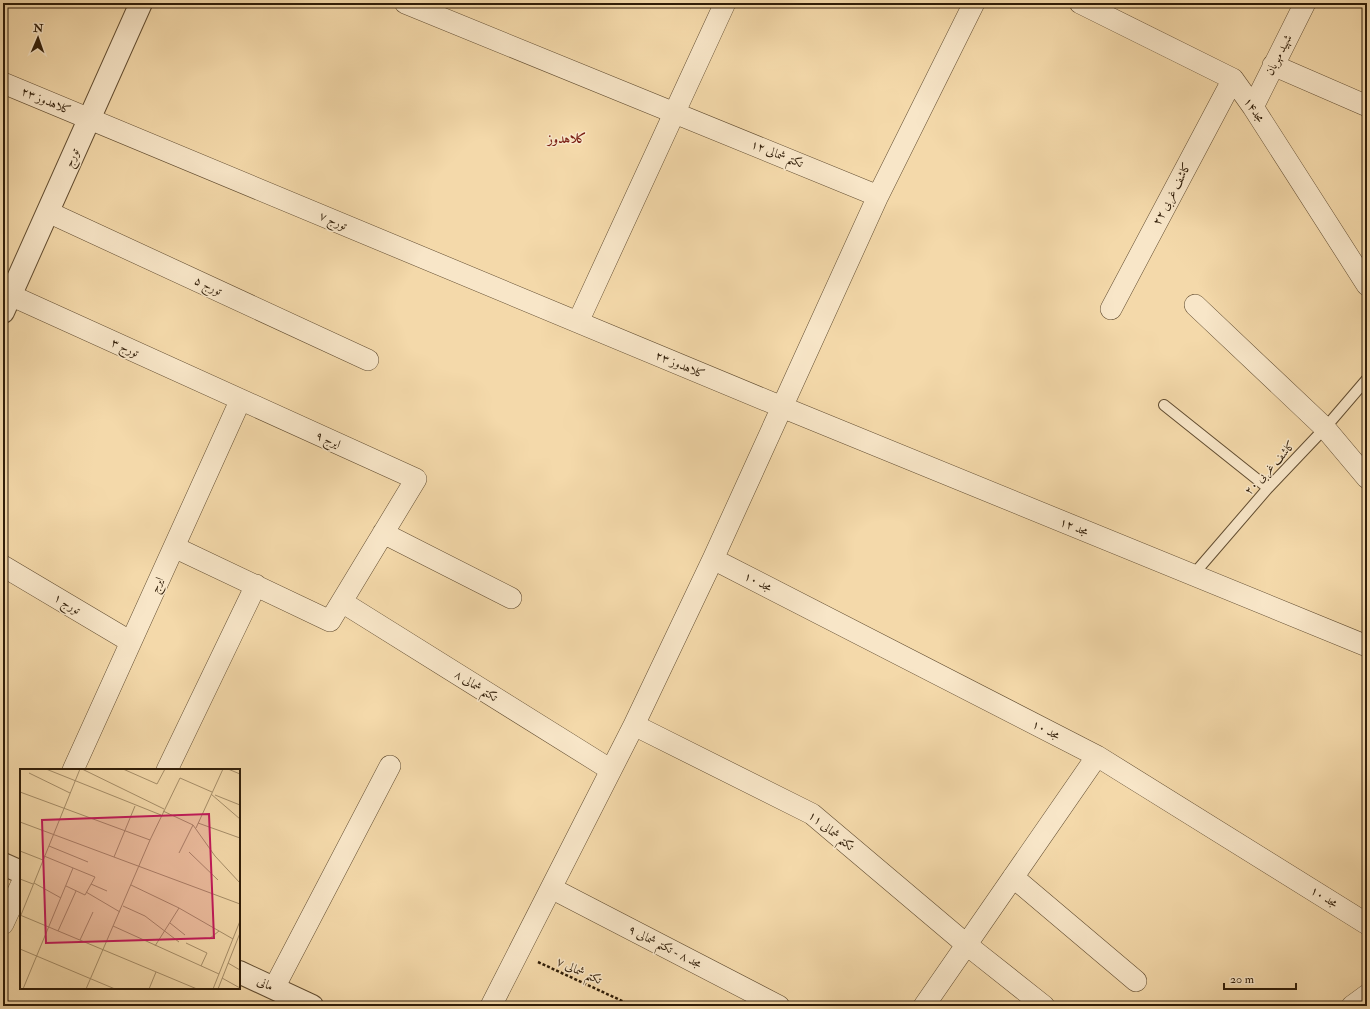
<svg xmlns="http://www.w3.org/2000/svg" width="1370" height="1009" font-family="'IM FELL Double Pica',Amiri,serif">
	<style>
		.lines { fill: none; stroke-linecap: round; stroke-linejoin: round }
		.service-casing { stroke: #614c30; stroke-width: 12 }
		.minor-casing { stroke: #614c30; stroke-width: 22 }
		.tertiary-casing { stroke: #614c30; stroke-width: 24 }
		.path { stroke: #301d08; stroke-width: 2.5; stroke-dasharray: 3 2; stroke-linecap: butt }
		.service { stroke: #f8e6c8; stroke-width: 10 }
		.minor { stroke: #f8e6c8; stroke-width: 21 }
		.tertiary { stroke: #f8e6c8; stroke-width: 22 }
		.labels { text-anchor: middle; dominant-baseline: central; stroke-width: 3; stroke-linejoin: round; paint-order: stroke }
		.street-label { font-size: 12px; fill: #301d08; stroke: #f8e6c8 }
		.neighbourhood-label { font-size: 13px; font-weight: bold; fill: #7a1f14; stroke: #f8e6c8 }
		.inset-road { fill: none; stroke: #a68e69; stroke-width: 1 }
		.view { fill: #c2185b; fill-opacity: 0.15; stroke: #c2185b; stroke-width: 2 }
		.inset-edge { fill: none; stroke: #301d08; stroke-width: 2 }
	</style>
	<rect width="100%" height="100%" fill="#f4d9aa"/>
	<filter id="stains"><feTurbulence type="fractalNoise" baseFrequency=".005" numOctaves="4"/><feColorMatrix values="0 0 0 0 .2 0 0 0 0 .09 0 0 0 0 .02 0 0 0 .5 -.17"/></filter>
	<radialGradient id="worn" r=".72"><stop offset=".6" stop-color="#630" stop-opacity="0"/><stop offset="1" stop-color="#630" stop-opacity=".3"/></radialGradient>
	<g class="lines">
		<defs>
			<path id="service" d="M1164 405 1268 488
				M1193 575 1268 488 1325 428 1367 379"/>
			<path id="minor" d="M405 3 878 196
				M1080 3 1233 79 1253 107 1367 285
				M1273 65 1367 106
				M3 83 782 407 1367 646
				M1253 107 1305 3
				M48 212 368 360
				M10 295 416 479 330 621 174 547
				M1195 305 1325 428 1367 478
				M1111 309 1233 79
				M578 322 725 3
				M383 533 511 598
				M713 559 1097 756 1367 924
				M3 566 131 642
				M342 602 611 770
				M634 725 812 814 967 945 1044 1006
				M73 770 240 401
				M167 770 256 585
				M1013 877 1136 981
				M551 888 779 1006
				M3 924 21 885
				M274 988 390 766
				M491 1006 634 725 713 559 878 196 974 3
				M924 1006 1097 756
				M1352 1006 1367 995"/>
			<path id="tertiary" d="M3 312 141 3
				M3 864 21 872
				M239 972 312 1006"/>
		</defs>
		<use href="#service" class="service-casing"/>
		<use href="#minor" class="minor-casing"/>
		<use href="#tertiary" class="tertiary-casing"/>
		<path class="path" d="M538 962 633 1006"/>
		<use href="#service" class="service"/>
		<use href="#minor" class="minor"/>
		<use href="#tertiary" class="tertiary"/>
	</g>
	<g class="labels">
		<g class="street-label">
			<text transform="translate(1279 55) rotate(-63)">شهید مهربان</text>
			<text transform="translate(46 101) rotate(23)">کلاهدوز ۲۳</text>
			<text transform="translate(1254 110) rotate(56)">مجد۱۴</text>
			<text transform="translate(777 154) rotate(22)">تکتم شمالی ۱۲</text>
			<text transform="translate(72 158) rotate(-66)">تورج</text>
			<text transform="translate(1172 194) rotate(-62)">کاشف غربی ۲۲</text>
			<text transform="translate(333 221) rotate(23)">تورج ۷</text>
			<text transform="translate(208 286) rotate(25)">تورج ۵</text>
			<text transform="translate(125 348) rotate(24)">تورج ۳</text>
			<text transform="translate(680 365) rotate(23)">کلاهدوز ۲۳</text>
			<text transform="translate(328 440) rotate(24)">ایرج ۹</text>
			<text transform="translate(1270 468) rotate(-47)">کاشف غربی ۲۰</text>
			<text transform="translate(1074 527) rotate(22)">مجد ۱۲</text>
			<text transform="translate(758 582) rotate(27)">مجد ۱۰</text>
			<text transform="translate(157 585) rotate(-66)">ایرج</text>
			<text transform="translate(67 604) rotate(31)">تورج ۱</text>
			<text transform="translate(476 686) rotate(32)">تکتم شمالی ۸</text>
			<text transform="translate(1046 730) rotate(27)">مجد ۱۰</text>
			<text transform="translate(831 831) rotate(39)">تکتم شمالی ۱۱</text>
			<text transform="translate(1324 897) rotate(32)">مجد ۱۰</text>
			<text transform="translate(665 947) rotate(27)">مجد ۸ - تکتم شمالی ۹</text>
			<text transform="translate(579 971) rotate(25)">تکتم شمالی ۷</text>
			<text transform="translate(265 984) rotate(25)">مانی</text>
		</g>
		<g class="neighbourhood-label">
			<text x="567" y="139">کلاهدوز</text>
		</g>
	</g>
	<g transform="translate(20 769)">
		<rect width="220" height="220" fill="#f4d9aa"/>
		<path class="inset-road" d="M26 0 141 46M62 0 144 40M103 0 137 15 145 0M208 0 220 5M9 4 50 24M0 23 130 71M191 25 220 50M195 26 220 36M143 42 173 56 195 87 220 114M0 53 220 135M178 54 220 69M176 59 203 0M29 77 68 93M0 82 23 91M169 83 198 111M159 84 173 56M24 87 75 108 65 126 46 117M94 88 115 37M0 110 13 115M14 114 41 129M71 115 87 122M111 116 159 139 213 170M66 123 100 143M103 137 125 147 159 173M0 146 177 220M1 146 60 0M150 154 165 166M93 157 199 205M38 162 56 122M189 170 199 162M60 171 73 143M166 174 187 184 181 197M135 177 159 139M0 180 95 220M208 194 220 201M202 209 220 219M3 220 53 99M66 220 130 71 160 9 192 23M129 220 136 203M193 220 220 152M198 220 220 164"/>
		<path class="view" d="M189 45 194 169 26 174 22 51Z"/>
		<rect width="220" height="220" class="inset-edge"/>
	</g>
	<rect width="1370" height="1009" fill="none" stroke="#f4d9aa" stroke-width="16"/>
	<rect x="4" y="4" width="1362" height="1001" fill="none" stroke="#301d08" stroke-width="2"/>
	<rect x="8" y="8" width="1354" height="993" fill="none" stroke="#301d08"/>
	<g transform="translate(38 38) rotate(2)" stroke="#f8e6c8" stroke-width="3" paint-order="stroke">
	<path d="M0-3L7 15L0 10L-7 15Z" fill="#301d08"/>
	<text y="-6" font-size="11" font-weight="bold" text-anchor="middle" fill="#301d08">N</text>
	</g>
	<path d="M1224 983v6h72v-6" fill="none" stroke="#301d08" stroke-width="2"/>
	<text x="1230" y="983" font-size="12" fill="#301d08" stroke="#f8e6c8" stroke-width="3" paint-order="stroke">20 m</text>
	<rect width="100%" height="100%" filter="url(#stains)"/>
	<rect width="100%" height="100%" fill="url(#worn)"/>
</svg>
